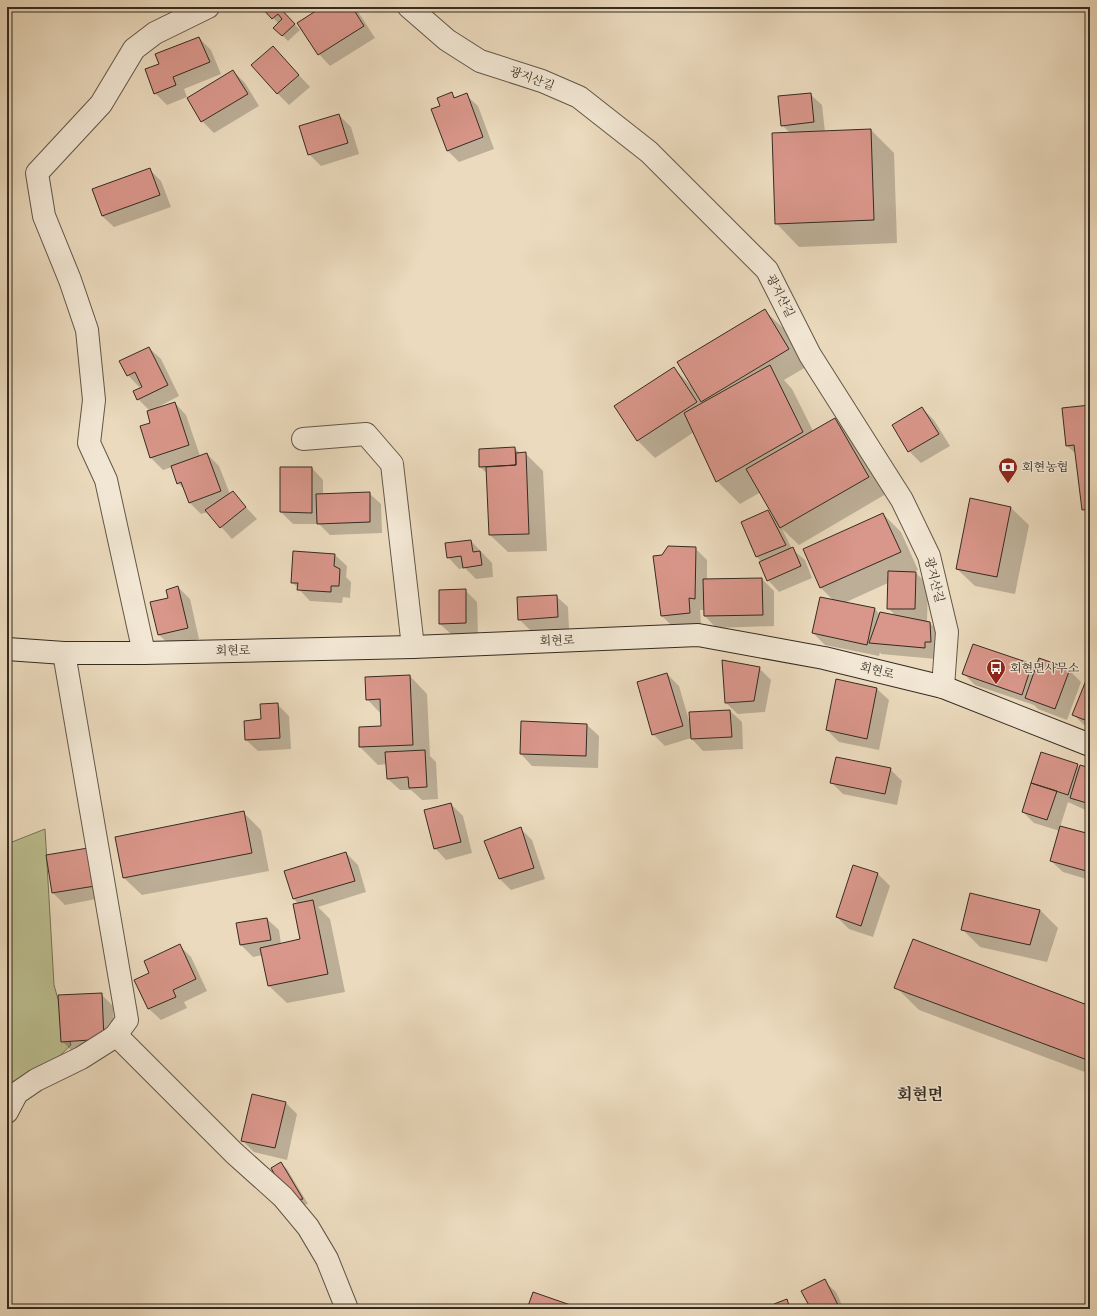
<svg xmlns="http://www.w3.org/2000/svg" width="1097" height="1316" font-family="'IM FELL English','Noto Serif KR',serif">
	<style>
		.green { fill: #bbbe8f; stroke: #787458 }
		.shadow { fill: #0003; fill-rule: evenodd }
		.building { fill: #d9968a; stroke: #352b21 }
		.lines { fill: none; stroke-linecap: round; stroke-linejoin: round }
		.street-casing { stroke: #625748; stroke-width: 24 }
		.secondary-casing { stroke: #352b21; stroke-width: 24 }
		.street { stroke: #f2e7d4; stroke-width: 22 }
		.secondary { stroke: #f2e7d4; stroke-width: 22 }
		.labels { text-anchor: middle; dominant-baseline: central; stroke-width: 3; stroke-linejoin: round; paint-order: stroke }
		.street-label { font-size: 12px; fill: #352b21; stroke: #f2e7d4 }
		.poi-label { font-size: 12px; fill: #352b21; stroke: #f2e7d4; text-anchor: start }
		.district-label { font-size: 16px; font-weight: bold; fill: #352b21; stroke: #f2e7d4 }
	</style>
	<rect width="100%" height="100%" fill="#ebdabd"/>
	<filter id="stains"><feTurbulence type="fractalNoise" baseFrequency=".005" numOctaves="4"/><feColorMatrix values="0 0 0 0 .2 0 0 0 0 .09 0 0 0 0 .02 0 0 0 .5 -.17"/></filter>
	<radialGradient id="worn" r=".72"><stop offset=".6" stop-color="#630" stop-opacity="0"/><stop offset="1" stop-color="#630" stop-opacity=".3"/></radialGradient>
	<path class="green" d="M45 829 54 985 71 1045 7 1106V844Z"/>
	<path class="shadow" d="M263 7H278L300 30 288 41 275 28 279 24Z
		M324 7H355L375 38 330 66 319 54Z
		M199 38 211 50 221 74 184 89 187 97 167 105 155 93 160 64Z
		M273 47 310 87 289 105 277 93Z
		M233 71 245 83 259 106 214 133 202 121Z
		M452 94 456 98 466 95 478 106 494 149 459 162 447 150 441 106Z
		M810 94 822 105 825 132 871 130 894 153 897 243 799 247 776 223 790 133 782 125Z
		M339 115 351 127 359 154 321 166 309 154Z
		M150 170 161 181 171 207 114 227 102 216Z
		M765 311 783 328 806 367 784 380 792 389 813 431 835 419 852 437 886 494 799 545 782 529 792 549 805 560 812 578 779 592 768 580 762 562 757 557 768 512 776 520 761 492 740 504 717 481 694 432 655 458 637 440 674 368 691 386Z
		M149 348 161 359 179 396 154 409 175 403 186 415 200 456 207 454 219 466 230 494 232 492 257 519 232 539 208 512 201 514 190 503 185 490 178 483 172 467 163 470 151 458 141 427 152 423 150 411 138 399 143 387V385L139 387 128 375Z
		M1090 406V517L1083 509 1076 454 1067 446Z
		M922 408 934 420 950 446 921 463 909 451Z
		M515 448 520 454H526L543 471 547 551 508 552 490 535 488 474 480 467Z
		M312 468 323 480V494L369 493 381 504 382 533 330 535 319 524H293L281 512Z
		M971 500 1011 508 1029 525 1015 594 975 586 957 569Z
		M883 514 901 532 918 570 911 573H916L928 585 927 622 930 623 942 635 936 659 881 654 880 652 879 656 825 645 813 633 834 601 821 588 804 549ZM888 583V608L896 616 880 615 875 609 844 603Z
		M471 541 492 563 493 577 476 579 465 568 459 569 448 557Z
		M695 548 707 560V580L762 579 774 591V626L716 628 705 616V610H700L701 624 673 627 661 615 663 556Z
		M335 555 347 566 346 577 351 582 350 598 343 597 342 603 310 601 292 582Z
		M178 587 190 599 199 639 171 646 159 635Z
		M465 590 477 602 478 635H452L440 624Z
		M556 596 568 607 569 629 531 631 519 619Z
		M974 645 1032 665 1036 670H1069L1081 682 1067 720 1038 709 1034 705 975 685 963 673Z
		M759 668 771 680 765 712 738 714 726 703Z
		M667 674 679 686 690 724 730 711 742 722 743 749 703 751 691 738 665 746 653 734Z
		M1090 675V731L1073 714Z
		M410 676 427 694 430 756 436 762 438 799 422 800 411 790H400L388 779 387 764 378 765 360 747V727H382L381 714 367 699Z
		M837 681 877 689 889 700 879 750 839 742 827 730Z
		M277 704 289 716 291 749 258 751 246 740Z
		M587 725 599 736 598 768 532 766 521 754Z
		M1077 765 1080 768 1090 769V812L1068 802 1060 827 1090 835V880L1063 872 1051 861 1060 831 1034 823 1023 812Z
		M890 769 902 781 897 805 843 794 831 782Z
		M451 804 463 816 472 853 446 860 435 848Z
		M243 812 261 830 269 871 142 895 124 878Z
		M520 828 532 840 545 879 511 890 499 878Z
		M88 849 106 897 65 905 53 893 47 855Z
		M346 853 358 865 366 892 318 907 330 919 345 992 287 1003 269 986 263 955 253 957 241 945 238 924 267 919 279 930 281 944 302 940 298 904 294 899 285 871Z
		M854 866 878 874 890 886 873 937 849 929 837 917Z
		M970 894 1040 910 1058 928 1047 962 980 947 962 929Z
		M179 945 191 957 207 991 184 1002 187 1008 161 1020 149 1009 136 980 150 973Z
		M896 987 1090 1007V1074L919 1010Z
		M101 994 113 1006 115 1051 74 1053 62 1041Z
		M285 1102 297 1114 287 1160 254 1152 243 1141Z
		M281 1163 287 1169 308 1204 297 1206Z
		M824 1281 836 1292 844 1309H812Z
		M786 1301 793 1309H777Z"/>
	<path class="building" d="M261 7H279L295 24 282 36 273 28 282 19 278 14 272 19Z
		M322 7H352L364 26 318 55 297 23Z
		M199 37 210 62 173 77 176 85 154 94 145 69 159 64 155 54Z
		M273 46 299 75 277 94 251 65Z
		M233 70 248 94 201 122 187 98Z
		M452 92 454 98 467 93 483 137 447 151 431 109 440 106 437 98Z
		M811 93 814 122 781 126 778 96Z
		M339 114 348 143 308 155 299 126Z
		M871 129 874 220 775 224 772 133Z
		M150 168 160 195 102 216 92 189Z
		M765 309 789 349 701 402 677 362Z
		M149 347 168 385 137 400 133 391 142 387 135 372 127 376 119 361Z
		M770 365 803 432 716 482 684 413Z
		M674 367 697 402 637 441 614 406Z
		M175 402 189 445 150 458 140 426 150 423 147 411Z
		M1090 405V509L1082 510 1074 445 1066 446 1062 408Z
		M922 407 939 434 908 452 892 425Z
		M835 418 869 477 780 528 746 469Z
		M515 447 516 465 479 467V449Z
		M526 452 529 534 489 535 486 467 516 465V453Z
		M207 453 221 491 189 503 181 482 177 484 171 466Z
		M280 467H312V513L280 512Z
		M233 491 246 507 220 528 205 510Z
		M370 492V522L317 524 316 494Z
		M970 498 1011 507 997 577 956 569Z
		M768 510 786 545 756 557 741 522Z
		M883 513 901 552 820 588 803 549Z
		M471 540 473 552 480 551 482 565 463 568 461 556 447 558 445 543Z
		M668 546 696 547 695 599 689 598 690 613 661 616 653 556 662 555Z
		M793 547 801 566 767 581 759 562Z
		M293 551 335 554 334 566 340 569 339 586H331V592L297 590 298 583H291Z
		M888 571 916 572 915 609H887Z
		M762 578 763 615 704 616 703 579Z
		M178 586 188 628 158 635 150 602 168 598 166 590Z
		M466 589V623L439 624V590Z
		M557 595 558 617 518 620 517 597Z
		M820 597 875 608 867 645 812 633Z
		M880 612 930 622 931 642H925V648L869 643Z
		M973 644 1032 664 1022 695 962 674Z
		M1039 658 1070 669 1055 709 1025 698Z
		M722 660 760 667 754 701 725 703Z
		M667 673 683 726 652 735 637 682Z
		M1089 673H1090V722L1072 715Z
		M410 675 413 745 359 747V727L381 726 380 699 366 700 365 677Z
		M836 679 877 688 867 739 826 730Z
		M278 703 280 738 245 740 244 721 261 719 260 704Z
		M730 710 732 737 691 739 689 712Z
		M521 721 587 724 586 756 520 754Z
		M425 750 427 787 409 788 408 777 387 779 385 752Z
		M1041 752 1078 764 1068 795 1031 783Z
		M836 757 891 768 885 794 830 783Z
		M1080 765 1090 768V804L1070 798Z
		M1031 783 1057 791 1047 820 1022 812Z
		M451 803 461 842 434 849 424 810Z
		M244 811 252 853 123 878 115 837Z
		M1060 826 1090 834V872L1050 861Z
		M521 827 534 868 499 879 484 841Z
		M88 848 95 886 52 893 46 855Z
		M346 852 355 881 293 899 284 871Z
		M853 865 878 873 861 926 836 917Z
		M970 893 1040 910 1030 945 961 930Z
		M313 900 328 974 268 986 260 948 300 939 293 904Z
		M267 918 271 940 240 945 236 923Z
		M913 939 1090 1006V1061L894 988Z
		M180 944 196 979 173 990 176 997 148 1009 134 980 149 973 144 961Z
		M102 993 104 1039 61 1042 58 995Z
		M252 1094 286 1102 275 1148 241 1141Z
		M281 1162 303 1199 290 1201 271 1168Z
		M825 1279 840 1309H811L801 1291Z
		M533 1292 582 1309H527Z
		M787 1299 790 1309H776L774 1304Z"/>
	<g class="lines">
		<defs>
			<path id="street" d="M409 7 447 40 480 61 542 81 579 97 649 152 767 270 810 355 902 500 929 556 947 632 943 687
				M303 439 366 434 392 464 413 647
				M144 653 106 480 89 443 94 400 87 330 70 280 44 216 37 173 101 104 134 49 155 33 208 7
				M116 1035 234 1153 283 1197 308 1227 327 1259 347 1309
				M7 1112 17 1093 36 1080 81 1058 111 1039 116 1035 127 1020 64 653"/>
			<path id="secondary" d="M7 649 64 653H144L413 647 698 635 824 658 943 687 1090 745"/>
		</defs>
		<use href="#street" class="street-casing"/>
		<use href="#secondary" class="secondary-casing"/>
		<use href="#street" class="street"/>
		<use href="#secondary" class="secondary"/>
	</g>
	<defs>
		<symbol id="bank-pin" viewBox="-11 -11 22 30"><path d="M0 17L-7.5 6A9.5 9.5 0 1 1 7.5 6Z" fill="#8f2418" stroke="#f2e7d4"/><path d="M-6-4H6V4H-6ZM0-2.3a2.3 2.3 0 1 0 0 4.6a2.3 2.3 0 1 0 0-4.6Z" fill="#fff"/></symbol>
		<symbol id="bus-pin" viewBox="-11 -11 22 30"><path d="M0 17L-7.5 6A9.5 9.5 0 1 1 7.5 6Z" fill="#8f2418" stroke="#f2e7d4"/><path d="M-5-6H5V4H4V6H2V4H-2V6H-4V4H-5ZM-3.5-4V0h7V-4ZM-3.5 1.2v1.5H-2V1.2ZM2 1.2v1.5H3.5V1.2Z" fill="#fff"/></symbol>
	</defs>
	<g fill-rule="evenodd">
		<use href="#bank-pin" x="997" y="456" width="22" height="30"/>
		<use href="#bus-pin" x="985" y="657" width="22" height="30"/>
	</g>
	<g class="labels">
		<g class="street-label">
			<text transform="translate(532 79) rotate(20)">광지산길</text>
			<text transform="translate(780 296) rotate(63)">광지산길</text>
			<text transform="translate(934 580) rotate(76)">광지산길</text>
			<text transform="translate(557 641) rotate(-2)">회현로</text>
			<text transform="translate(233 651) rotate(-1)">회현로</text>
			<text transform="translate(877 671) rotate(14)">회현로</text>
		</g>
		<g class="poi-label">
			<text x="1022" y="467">회현농협</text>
			<text x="1010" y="668">회현면사무소</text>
		</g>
		<g class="district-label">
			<text x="920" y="1096">회현면</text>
		</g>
	</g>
	<rect width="1097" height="1316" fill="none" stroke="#ebdabd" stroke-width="24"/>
	<rect x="8" y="8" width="1081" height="1300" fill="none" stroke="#352b21" stroke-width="2"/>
	<rect x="12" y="12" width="1073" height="1292" fill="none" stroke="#352b21"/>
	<rect width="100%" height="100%" filter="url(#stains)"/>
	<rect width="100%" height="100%" fill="url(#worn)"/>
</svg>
